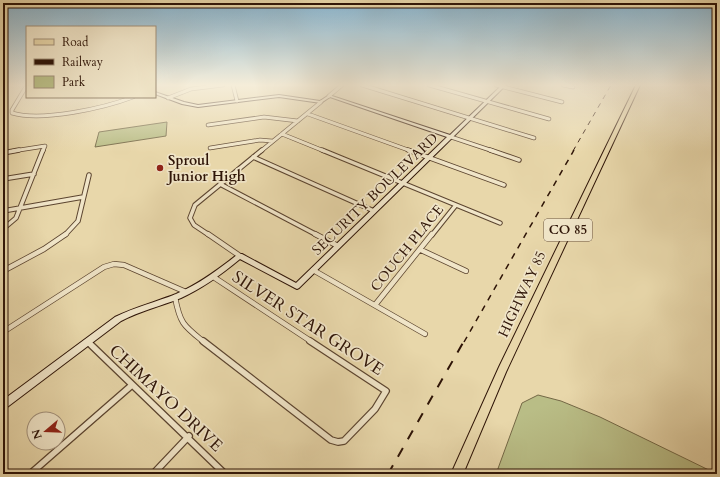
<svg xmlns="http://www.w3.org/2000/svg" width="720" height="477" font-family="Cardo,serif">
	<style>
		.green { fill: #b9bd86; stroke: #746846 }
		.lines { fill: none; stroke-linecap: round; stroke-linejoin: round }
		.street-far3-casing { stroke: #5c4530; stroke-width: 4.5 }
		.street-far2-casing { stroke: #5c4530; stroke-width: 5.5 }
		.street-far1-casing { stroke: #5c4530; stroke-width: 6 }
		.street-casing { stroke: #5c4530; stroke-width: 8 }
		.secondary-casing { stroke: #2e1407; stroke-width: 2 }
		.primary-casing { stroke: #2e1407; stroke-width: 2 }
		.street-far3 { stroke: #f0e5c8; stroke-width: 3 }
		.street-far2 { stroke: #f0e5c8; stroke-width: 3.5 }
		.street-far1 { stroke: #f0e5c8; stroke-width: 4.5 }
		.street { stroke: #f0e5c8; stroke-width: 5.5 }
		.secondary { fill: #f0e5c8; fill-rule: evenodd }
		.primary { fill: #e8d7aa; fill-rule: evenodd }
		.rail-far2 { stroke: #2e1407; stroke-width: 1; stroke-dasharray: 5 5; stroke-linecap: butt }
		.rail-far1 { stroke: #2e1407; stroke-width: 1.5; stroke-dasharray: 6 6; stroke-linecap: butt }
		.rail { stroke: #2e1407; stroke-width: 2; stroke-dasharray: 10 10; stroke-linecap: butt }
		.poi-dot { fill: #8f2418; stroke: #f0e5c8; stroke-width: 1.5 }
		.labels { text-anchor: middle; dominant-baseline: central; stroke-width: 3.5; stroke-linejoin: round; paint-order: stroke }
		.shield { fill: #f0e5c8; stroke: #685341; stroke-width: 1 }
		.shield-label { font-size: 13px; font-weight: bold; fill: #2e1407 }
		.poi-label { font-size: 14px; font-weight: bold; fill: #2e1407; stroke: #f0e5c8; text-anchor: start }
		.street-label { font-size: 14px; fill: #2e1407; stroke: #f0e5c8 }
		.near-street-label { font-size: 17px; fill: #2e1407; stroke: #f0e5c8 }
	</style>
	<rect width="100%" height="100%" fill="#e8d7aa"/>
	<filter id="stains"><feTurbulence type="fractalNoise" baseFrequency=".005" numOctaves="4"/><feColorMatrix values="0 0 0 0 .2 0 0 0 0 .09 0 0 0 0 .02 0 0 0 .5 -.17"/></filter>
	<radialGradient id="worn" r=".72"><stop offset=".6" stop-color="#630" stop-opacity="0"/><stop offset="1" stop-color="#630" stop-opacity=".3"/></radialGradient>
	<path class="green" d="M167 122 166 136 95 147 99 132Z
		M538 395 561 401 600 417 717 474H496L522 403Z"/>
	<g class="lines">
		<defs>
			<path id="street-far3" d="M27 85 12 110V113C42 122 104 108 133 97
				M233 85 237 101
				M362 85 534 138
				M429 85 549 119
				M496 85 562 102
				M563 85 573 87
				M329 96 342 85
				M168 98 191 89 223 85
				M308 114 411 151
				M208 125 264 117 298 121
				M282 134 324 151
				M451 137 493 151
				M210 148 260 140 272 141
				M13 151 45 146
				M43 151 45 146
				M261 151 321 102"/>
			<path id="street-far2" d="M322 150 500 223
				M408 150 504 185
				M490 150 519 160
				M3 153 19 150
				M253 157 374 211
				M3 179 34 174
				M220 184 317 235
				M3 211 83 197
				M3 229 16 218 43 150
				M65 235 78 221 89 175
				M209 235 194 225 190 218 195 205 262 150
				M432 235 456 205"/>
			<path id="street-far1" d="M208 234 240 256
				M315 234 338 246
				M421 250 466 271
				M313 270 425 334
				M3 271 44 249 66 234
				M215 278 312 342
				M175 297C180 324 184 326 204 342
				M375 305 432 234
				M3 332 104 267 114 264 124 265 186 292"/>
			<path id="street" d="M203 341 331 440 338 442 344 441 375 409 386 391 310 341
				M88 342 225 474
				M30 474 132 385
				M153 474 189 436"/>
			<path id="secondary" d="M502 85H506L299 288 297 289 295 288 240 259C222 274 203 288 181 298 161 306 140 311 121 321L6 408 3 409V400L115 317C135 307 156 302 176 294 199 284 218 270 238 254H242L296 283 447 137 330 97 321 103 279 97 198 107 182 104 155 94V92L184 102 198 105 279 95 320 101 329 95 450 135Z"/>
			<path id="primary" d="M636 85H640L506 372 463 474H451L499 367Z"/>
		</defs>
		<use href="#street-far3" class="street-far3-casing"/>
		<use href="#street-far2" class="street-far2-casing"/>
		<use href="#street-far1" class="street-far1-casing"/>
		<use href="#street" class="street-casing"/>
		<use href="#secondary" class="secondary-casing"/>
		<use href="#primary" class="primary-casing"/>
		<use href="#street-far3" class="street-far3"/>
		<use href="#street-far2" class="street-far2"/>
		<use href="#street-far1" class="street-far1"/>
		<use href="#street" class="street"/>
		<use href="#secondary" class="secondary"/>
		<use href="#primary" class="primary"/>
		<path class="rail-far2" d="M573 151 611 85"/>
		<path class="rail-far1" d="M464 342 574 150"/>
		<path class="rail" d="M388 474 464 341"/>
	</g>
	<linearGradient id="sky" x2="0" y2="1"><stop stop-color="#88b6d2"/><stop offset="0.56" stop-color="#f5edd9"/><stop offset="1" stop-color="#f5edd9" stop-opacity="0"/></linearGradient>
	<rect width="720" height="152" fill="url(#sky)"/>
	<circle class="poi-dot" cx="160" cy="168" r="4"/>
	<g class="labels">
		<rect class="shield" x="544" y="219" width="48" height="22" rx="3"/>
		<g class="shield-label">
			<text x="568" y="230">CO 85</text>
		</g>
		<g class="poi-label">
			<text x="168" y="160">Sproul<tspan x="168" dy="16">Junior High</tspan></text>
		</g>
		<g class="street-label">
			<text transform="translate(375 194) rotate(-44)">SECURITY BOULEVARD</text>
			<text transform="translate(407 248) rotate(-51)">COUCH PLACE</text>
			<text transform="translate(522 294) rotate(-65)">HIGHWAY 85</text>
		</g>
		<g class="near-street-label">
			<text transform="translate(308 323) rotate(33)">SILVER STAR GROVE</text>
			<text transform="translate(166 398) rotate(43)">CHIMAYO DRIVE</text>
		</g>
	</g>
	<rect width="720" height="477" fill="none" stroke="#e8d7aa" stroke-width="16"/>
	<rect x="4" y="4" width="712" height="469" fill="none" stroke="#2e1407" stroke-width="2"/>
	<rect x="8" y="8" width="704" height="461" fill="none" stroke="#2e1407"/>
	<rect x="26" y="26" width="130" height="72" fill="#f0e5c8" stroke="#a2917b"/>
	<rect x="34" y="39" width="20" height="6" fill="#e8d7aa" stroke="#a2917b"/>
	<text x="62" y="46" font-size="12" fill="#2e1407">Road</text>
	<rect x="34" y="59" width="20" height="6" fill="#2e1407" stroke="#a2917b"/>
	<text x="62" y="66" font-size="12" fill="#2e1407">Railway</text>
	<rect x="34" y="76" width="20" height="12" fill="#b9bd86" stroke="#a2917b"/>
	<text x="62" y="86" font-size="12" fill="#2e1407">Park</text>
	<g transform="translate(46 431) rotate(251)"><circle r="19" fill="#f0e5c8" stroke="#a2917b"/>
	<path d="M0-3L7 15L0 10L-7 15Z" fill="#8f2418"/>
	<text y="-6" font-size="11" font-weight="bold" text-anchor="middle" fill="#2e1407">N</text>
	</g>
	<rect width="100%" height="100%" filter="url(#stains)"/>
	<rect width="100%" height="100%" fill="url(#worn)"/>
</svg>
